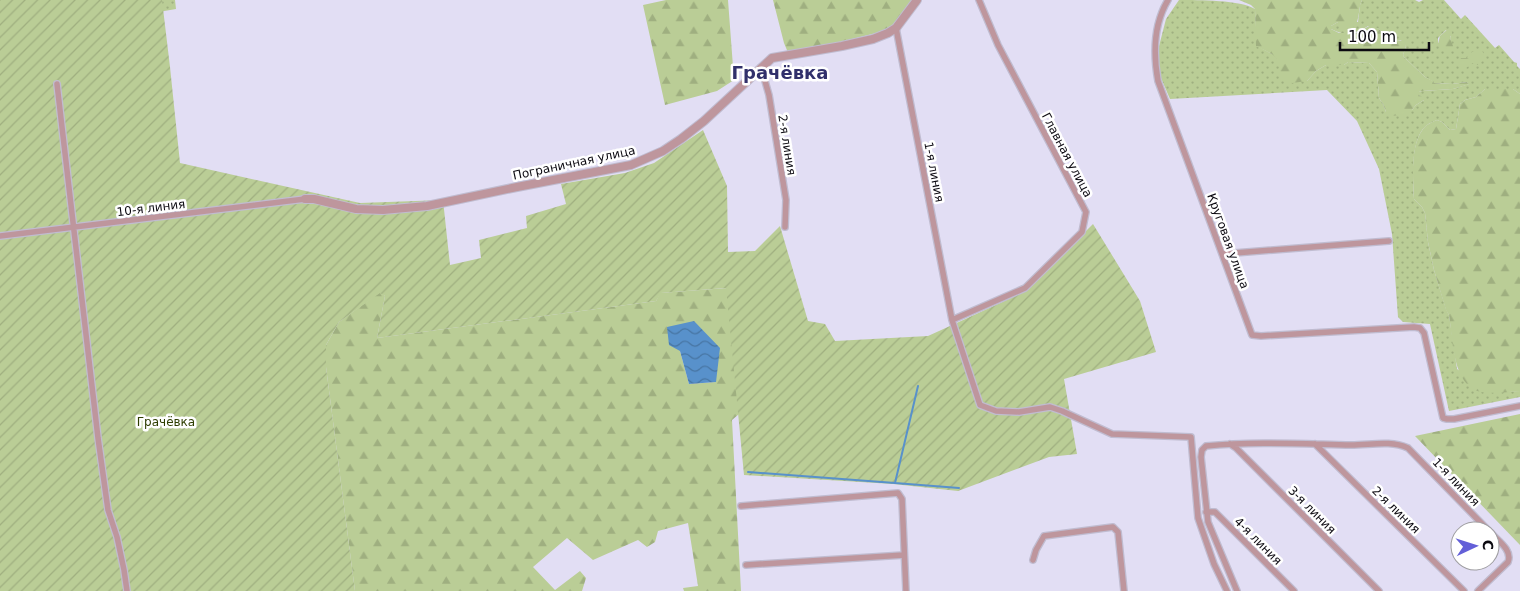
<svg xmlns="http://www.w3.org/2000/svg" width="1520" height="591" font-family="'DejaVu Sans',sans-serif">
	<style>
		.grass { fill: url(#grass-dots); fill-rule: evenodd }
		.forest { fill: url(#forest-firs); fill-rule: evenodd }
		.garden { fill: url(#garden-furrows) }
		.water { fill: url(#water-waves) }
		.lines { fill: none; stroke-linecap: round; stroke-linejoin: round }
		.stream { stroke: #5891cb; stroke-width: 2 }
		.minor-casing { stroke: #c0bcd0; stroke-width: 8 }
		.tertiary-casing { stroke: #c0bcd0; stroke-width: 10 }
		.minor { stroke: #be969d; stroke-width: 5.5 }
		.tertiary { stroke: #be969d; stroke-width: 8 }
		.labels { text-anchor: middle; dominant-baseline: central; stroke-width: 5; stroke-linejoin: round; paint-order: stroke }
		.street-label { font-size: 12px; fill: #0c0a11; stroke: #fff }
		.park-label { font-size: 12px; fill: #2f3e01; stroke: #fff }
		.district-label { font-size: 18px; font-weight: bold; fill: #31306b; stroke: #fff }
	</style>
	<defs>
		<pattern id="grass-dots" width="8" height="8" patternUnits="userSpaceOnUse" patternTransform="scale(1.25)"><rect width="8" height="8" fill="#bacd96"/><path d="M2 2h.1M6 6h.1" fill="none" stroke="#9faf80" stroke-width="1.8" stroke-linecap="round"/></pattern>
		<pattern id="forest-firs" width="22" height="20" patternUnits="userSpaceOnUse" patternTransform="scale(1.25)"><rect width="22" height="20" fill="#bacd96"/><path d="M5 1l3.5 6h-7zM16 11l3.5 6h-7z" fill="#9faf80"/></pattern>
		<pattern id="garden-furrows" width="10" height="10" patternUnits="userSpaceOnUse" patternTransform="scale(1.25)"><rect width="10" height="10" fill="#bacd96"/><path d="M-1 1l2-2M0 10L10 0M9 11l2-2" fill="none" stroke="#9faf80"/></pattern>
		<pattern id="water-waves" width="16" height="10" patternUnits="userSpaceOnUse" patternTransform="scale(1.25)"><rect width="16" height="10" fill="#5891cb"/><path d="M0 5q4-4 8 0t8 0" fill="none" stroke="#4775a3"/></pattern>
	</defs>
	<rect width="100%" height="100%" fill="#e2def4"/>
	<path class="grass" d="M152 0H175L176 9 153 13Z
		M1179 0C1199 0 1241 0 1255 9L1257 46 1276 56 1279 62 1307 81 1316 71 1326 65H1344L1348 62 1369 63 1377 72 1379 98 1383 104 1386 112 1412 110 1416 105 1424 100 1419 95V92L1422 91 1453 89 1469 84 1467 82 1452 84 1434 83 1432 81 1425 77 1404 57 1403 55 1406 46 1401 40 1390 43 1379 29 1368 26C1355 34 1346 37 1331 29V26L1338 22H1358L1360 5 1362 0H1415L1419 2 1423 0H1444L1461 19 1465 15 1495 48 1499 45 1514 62 1517 63V66L1520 69V94L1513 89H1485L1476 97 1465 100 1460 104 1456 129 1450 130 1442 122 1437 120C1433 122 1429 123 1426 126 1410 139 1413 181 1414 199L1422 207 1425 213 1428 242 1434 270 1446 309 1449 315 1457 369 1492 392 1520 391V397L1449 411 1430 324 1403 322 1398 317 1392 234 1379 169 1357 121 1327 90 1170 99 1161 78 1157 54 1166 19ZM1446 30 1451 36 1450 38 1451 41 1438 43V38Z"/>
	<path class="forest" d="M666 0H728L734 80 717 91 665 105 643 5Z
		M773 0H915L896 28 789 55 784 43Z
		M1239 0H1362C1358 9 1360 18 1355 26L1347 29 1338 22 1331 26V29L1339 33H1356L1371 25 1379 29 1390 42 1404 40 1406 46 1403 55 1404 57 1425 77 1433 81 1434 83 1452 84 1467 82 1470 84 1453 89 1422 91 1419 92V95L1424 98V100L1416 105 1412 110 1402 115 1391 116 1386 112 1383 104 1379 98 1377 72 1369 63 1348 62 1344 65H1326L1316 71 1307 81 1292 83 1280 79C1279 54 1277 57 1256 46L1255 9 1251 5Z
		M1448 29 1451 30 1452 33 1450 38 1453 46 1452 49C1446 49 1441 49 1438 44L1440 36Z
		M1482 51 1484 54 1482 61 1478 65 1472 63 1466 68H1459L1458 64 1461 58H1466L1472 52Z
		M1485 89H1513L1520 94V391C1508 392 1493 394 1481 392 1452 386 1453 339 1449 315L1446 310 1434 270 1428 242 1425 213 1422 207 1414 199C1413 178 1410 146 1423 129 1427 124 1432 122 1437 120L1442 122 1450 130 1456 129 1460 104 1465 100 1476 97Z
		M727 288 739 414 732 420 741 591H684L683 588 698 586 688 523 658 531 655 542 647 547 638 540 593 560 567 538 533 567 555 590 580 571 586 578 582 591H355L326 367V345L339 322 380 292 385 296 377 338 656 301 660 293ZM680 351 716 382 689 384Z
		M1520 414V545L1415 436Z"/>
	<path class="garden" d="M0 0H162L170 67 180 163 360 203 443 200 450 265 481 258 479 240 527 228 526 216 566 204 561 184 625 173 654 163 703 130 727 186 728 252 755 251 780 226 808 321 825 324 835 341 928 336 961 321 1026 291 1093 224 1140 301 1156 352 1064 379 1077 454 1049 457 958 491 893 484 744 475 726 288 661 293 656 301 377 338 385 296 380 293 339 322 326 345V367L355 591H0Z"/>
	<path class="water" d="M694 321 720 348 716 382 689 384 680 351 669 345 667 327Z"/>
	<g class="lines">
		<path class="stream" d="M748 472 895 483 918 386
			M895 483 959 488"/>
		<defs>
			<path id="minor" d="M1168 0C1153 25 1153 53 1158 81L1252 335 1261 336 1414 327 1420 328 1424 333 1443 418 1447 419H1454L1520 406
				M896 28 952 320 980 405 996 411 1019 412 1050 407 1062 411 1112 434 1191 437 1198 518 1214 564 1227 591
				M761 67 769 95 786 200 785 227
				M57 84 98 438 108 510 117 537 124 570 127 591
				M0 236 305 199
				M1222 254 1389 241
				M952 320 1025 288 1082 232 1086 212 998 45 979 0
				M1230 444 1236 448 1379 591
				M1315 444 1464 591
				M741 506 898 493 902 499 906 591
				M1206 512H1215L1294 591
				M1033 560 1036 550 1044 536 1113 527 1118 532 1124 591
				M746 565 904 555
				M1237 591 1208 522 1201 457 1202 450 1206 446C1254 441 1303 444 1351 445 1371 445 1390 440 1408 448L1489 531
				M1478 591 1508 562C1513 550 1497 540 1490 532"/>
			<path id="tertiary" d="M305 199H314L356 209 383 210 427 206 517 187 631 165 663 151 681 139 704 121 772 58 842 46 873 39 888 33 896 28 917 0"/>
		</defs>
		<use href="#minor" class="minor-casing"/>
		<use href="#tertiary" class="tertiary-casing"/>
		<use href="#minor" class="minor"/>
		<use href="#tertiary" class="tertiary"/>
	</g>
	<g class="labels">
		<g class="street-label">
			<text transform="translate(787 145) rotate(81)">2-я линия</text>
			<text transform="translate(1067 155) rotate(62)">Главная улица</text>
			<text transform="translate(574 163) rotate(-12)">Пограничная улица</text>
			<text transform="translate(934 172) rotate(79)">1-я линия</text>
			<text transform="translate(151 208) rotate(-7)">10-я линия</text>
			<text transform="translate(1228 241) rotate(70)">Круговая улица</text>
			<text transform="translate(1456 482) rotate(46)">1-я линия</text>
			<text transform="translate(1312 510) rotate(45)">3-я линия</text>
			<text transform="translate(1396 510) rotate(44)">2-я линия</text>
			<text transform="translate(1258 541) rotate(45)">4-я линия</text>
		</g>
		<g class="park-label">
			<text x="166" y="422">Грачёвка</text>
		</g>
		<g class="district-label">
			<text x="780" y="72">Грачёвка</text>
		</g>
	</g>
	<g transform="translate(1475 546) rotate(86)"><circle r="24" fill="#ffffff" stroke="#9e9da0"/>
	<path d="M0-4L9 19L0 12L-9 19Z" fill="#635fd8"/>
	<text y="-8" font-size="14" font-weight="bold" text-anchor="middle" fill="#0c0a11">С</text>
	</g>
	<path d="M1340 42v8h89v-8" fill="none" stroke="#0c0a11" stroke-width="2.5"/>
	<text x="1348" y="42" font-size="15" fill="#0c0a11" stroke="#ffffff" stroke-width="4" paint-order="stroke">100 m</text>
</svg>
